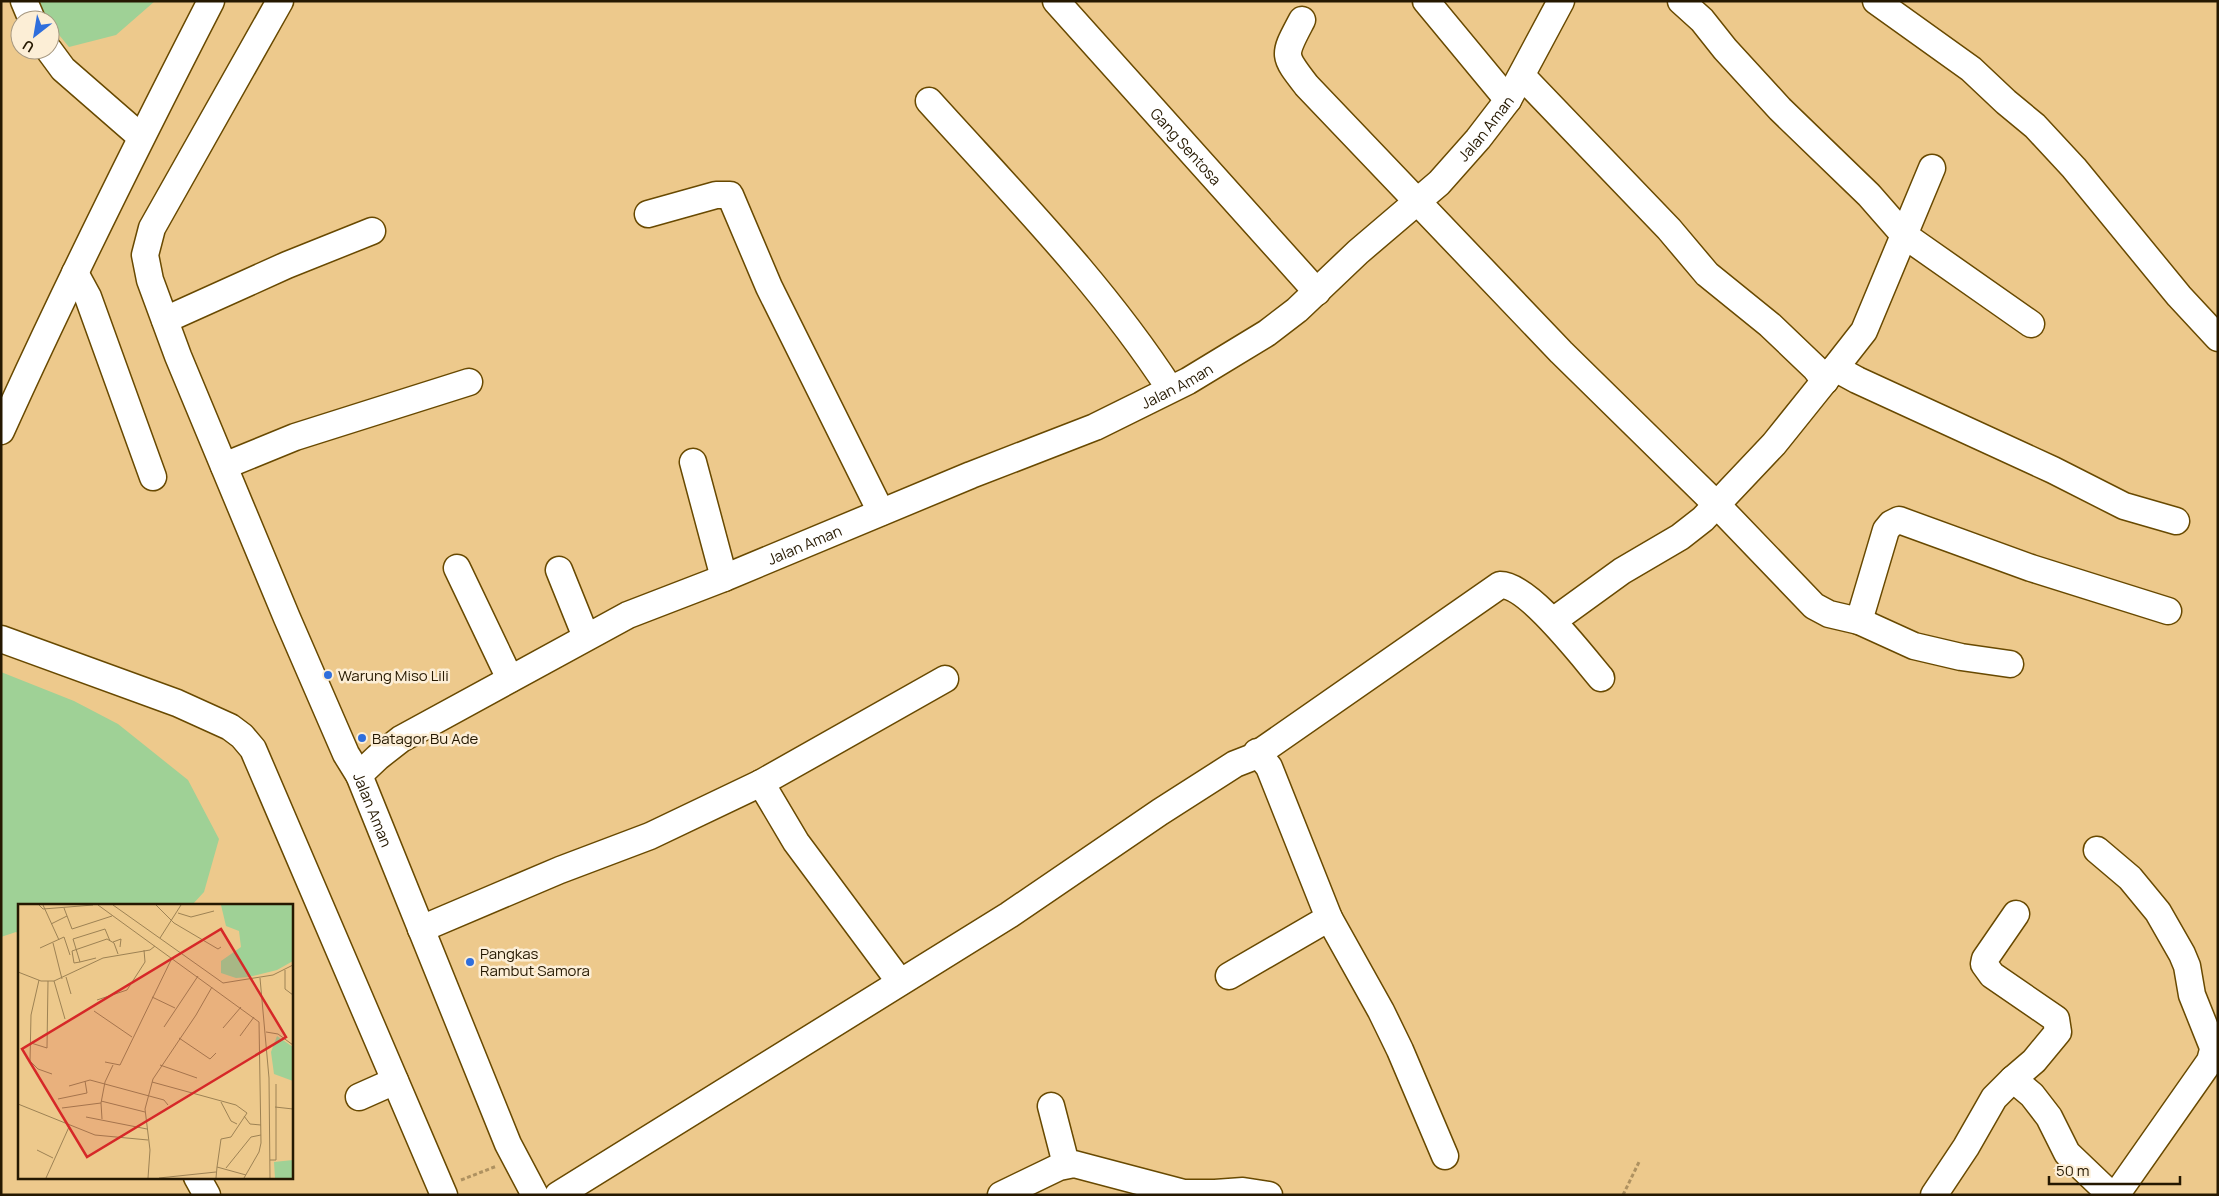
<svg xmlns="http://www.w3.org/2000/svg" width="2219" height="1196" font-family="Manrope,sans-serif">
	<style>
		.green { fill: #9fd196 }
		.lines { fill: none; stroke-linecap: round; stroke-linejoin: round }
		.minor-casing { stroke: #684901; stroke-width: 29 }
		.path { stroke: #ae9160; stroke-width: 3; stroke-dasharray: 4 2.5; stroke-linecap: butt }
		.minor { stroke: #fff; stroke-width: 26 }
		.poi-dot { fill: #2f6edc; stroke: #fceed6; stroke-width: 2 }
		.labels { text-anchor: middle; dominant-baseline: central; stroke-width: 5; stroke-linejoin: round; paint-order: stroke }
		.street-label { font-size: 15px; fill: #251801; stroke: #fceed6 }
		.poi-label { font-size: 15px; fill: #251801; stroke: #fceed6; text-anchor: start }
		.inset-road { fill: none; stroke: #9d8254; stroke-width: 1 }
		.view { fill: #d62828; fill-opacity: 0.15; stroke: #d62828; stroke-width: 2.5 }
		.inset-edge { fill: none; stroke: #251801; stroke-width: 2.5 }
	</style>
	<rect width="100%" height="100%" fill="#edc98c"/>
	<path class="green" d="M35 1H155L116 35 69 47 50 24V20H46L37 10Z
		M1 672 74 701 118 724 188 780 219 839 204 892 192 905H19V934L16 932 1 937Z"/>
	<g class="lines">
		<defs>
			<g id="minor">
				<path d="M24 1 32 20"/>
				<path id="s1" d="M280 1 152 228 145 255 150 280 178 356 287 618 346 754 359 775 508 1144 535 1195"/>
				<path id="s2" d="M1056 1 1317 292"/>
				<path d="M1426 1 1508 100"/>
				<path d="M1681 1 1702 20 1725 49 1780 109 1869 195 1904 235 2031 324"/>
				<path d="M1876 1 1971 69 2006 102 2035 126 2074 168 2179 296 2218 338"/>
				<path d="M1302 20C1283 56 1282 54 1307 86L1561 352 1717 505 1814 606 1829 614 1859 621 1914 646 1961 657 2010 664"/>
				<path d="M49 50 63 69 141 137"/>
				<path d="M1522 76 1669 229 1707 274 1770 325 1815 368 1825 381"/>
				<path d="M929 101C1013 194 1102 284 1170 389"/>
				<path d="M648 214 716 195H730L769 287 881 512"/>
				<path d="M75 273 88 297 153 477"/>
				<path d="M165 320 287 265 372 231"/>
				<path d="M1835 368 1864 331 1932 168"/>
				<path d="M1 431C67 285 138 143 211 1"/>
				<path d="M693 462 724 578"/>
				<path d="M224 466 295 437 469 382"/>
				<path d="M457 568 510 679"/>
				<path d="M559 570 586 637"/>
				<path d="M1553 621 1622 571 1680 537 1703 519 1774 444 1835 368 1857 380 2053 470 2124 506 2176 521"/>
				<path d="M1859 621 1886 530 1891 524 1899 520 2031 568 2168 611"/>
				<path d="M1 639 177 703 230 727 242 736 253 749 444 1195"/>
				<path d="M1257 752 1269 767 1329 918 1381 1011 1400 1050 1445 1156"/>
				<path id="s3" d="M359 775 378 757 401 739 628 615 724 578 971 475 1095 427 1188 381 1267 333 1297 310 1358 252 1439 183 1478 139 1508 100 1561 1"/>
				<path d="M761 783 796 842 900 982"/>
				<path d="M2097 850 2130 878 2158 912 2182 954 2187 966 2192 995 2212 1045 2213 1050 2210 1061 2116 1195"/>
				<path d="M421 929 560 870 650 836 761 783 945 679"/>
				<path d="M1229 976 1329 918"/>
				<path d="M2013 1079 2034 1061 2058 1032 2056 1019 1992 975 1984 964 1985 959 2016 914"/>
				<path d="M359 1097 395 1081"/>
				<path d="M1051 1106 1066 1164"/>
				<path d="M197 1177 207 1195"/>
				<path d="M558 1195 1009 915 1160 812 1235 764 1253 757 1500 585C1528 584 1583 657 1601 678"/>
				<path d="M1001 1195 1059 1167 1074 1164 1184 1193H1215L1243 1191 1269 1195"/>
				<path d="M1934 1195 1966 1147 1994 1098 2013 1079 2032 1095 2049 1117 2067 1153 2111 1195"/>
			</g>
		</defs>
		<use href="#minor" class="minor-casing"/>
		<path class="path" d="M461 1180 497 1166
			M1623 1195 1640 1160"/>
		<use href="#minor" class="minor"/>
	</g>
	<g class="poi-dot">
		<circle cx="328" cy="675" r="5"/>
		<circle cx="362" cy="738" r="5"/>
		<circle cx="470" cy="962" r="5"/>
	</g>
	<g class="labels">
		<g class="street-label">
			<text stroke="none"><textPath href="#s3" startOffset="1314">Jalan Aman</textPath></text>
			<text stroke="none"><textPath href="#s2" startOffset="195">Gang Sentosa</textPath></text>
			<text stroke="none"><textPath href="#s3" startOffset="909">Jalan Aman</textPath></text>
			<text stroke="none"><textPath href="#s3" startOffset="504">Jalan Aman</textPath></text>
			<text stroke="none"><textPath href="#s1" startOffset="889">Jalan Aman</textPath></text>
		</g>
		<g class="poi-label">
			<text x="338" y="675">Warung Miso Lili</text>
			<text x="372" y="738">Batagor Bu Ade</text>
			<text x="480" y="953">Pangkas<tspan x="480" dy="17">Rambut Samora</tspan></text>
		</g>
	</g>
	<g transform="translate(18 904)">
		<rect width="275" height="275" fill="#edc98c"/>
		<path d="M203 1H275V57L259 66 231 73 218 74 203 69V57L223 43 221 27 208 22ZM259 132 275 143V177L256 170 253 148ZM275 256V274H257L256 258Z" fill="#9fd196"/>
		<path class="inset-road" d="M21 1 25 5 75 1M25 1 41 36M80 1 241 118 243 239 241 248 226 274M95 1 205 79 255 71 275 61M138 1 156 19 200 45 203 43M46 4 54 25 94 12M160 9 173 13 196 7M33 20 49 12M142 34 163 1M95 38 103 35 102 43M35 39 44 75M22 44 46 33 52 51M78 54 62 58 55 35 87 25 92 37M62 58 56 59 54 47 89 35 96 39 100 50M267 66V85L275 91M0 68 23 77H36L85 54 132 46 137 42M48 73 53 90M242 74 251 174 252 274M21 76 13 111 12 157 20 165 34 170M36 77 47 115M134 93 157 104M79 96 109 86 127 58 126 46M76 107 114 133M146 123 180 72M205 124 223 103M248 128 260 130 275 141M222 132 236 113M161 134 192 155 198 149M13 139 29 144 30 77M87 158 102 161 154 54M142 161 179 174M134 178 218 201 229 209 213 233 203 235 199 263M51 182 72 176 146 196 150 201M40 195 69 189 67 177M83 197 127 208M203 198 213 217 219 220M83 199 84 215M0 200 77 231 130 236M257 203 275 205M44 204 83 199 87 178 95 161M226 212 232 220 243 221M68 213 129 225M19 246 35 254M252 256H258V180M208 264 233 233 243 231M28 274 51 223M130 274 132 246 127 205 135 175 178 111 194 83M141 274 198 268M198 274 199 263 228 271"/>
		<path class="view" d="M203 25 268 133 69 253 4 145Z"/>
		<rect width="275" height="275" class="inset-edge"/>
	</g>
	<rect width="2219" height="1196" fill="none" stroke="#251801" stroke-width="5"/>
	<g transform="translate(35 35) rotate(211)"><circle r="24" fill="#fceed6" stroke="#a69881"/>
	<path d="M0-4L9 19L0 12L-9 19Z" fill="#2f6edc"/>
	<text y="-8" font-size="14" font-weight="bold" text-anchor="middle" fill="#251801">U</text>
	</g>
	<path d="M2049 1176v8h131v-8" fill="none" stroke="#251801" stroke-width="2.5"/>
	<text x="2056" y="1176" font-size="15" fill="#251801" stroke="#fceed6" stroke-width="4" paint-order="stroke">50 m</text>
</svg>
